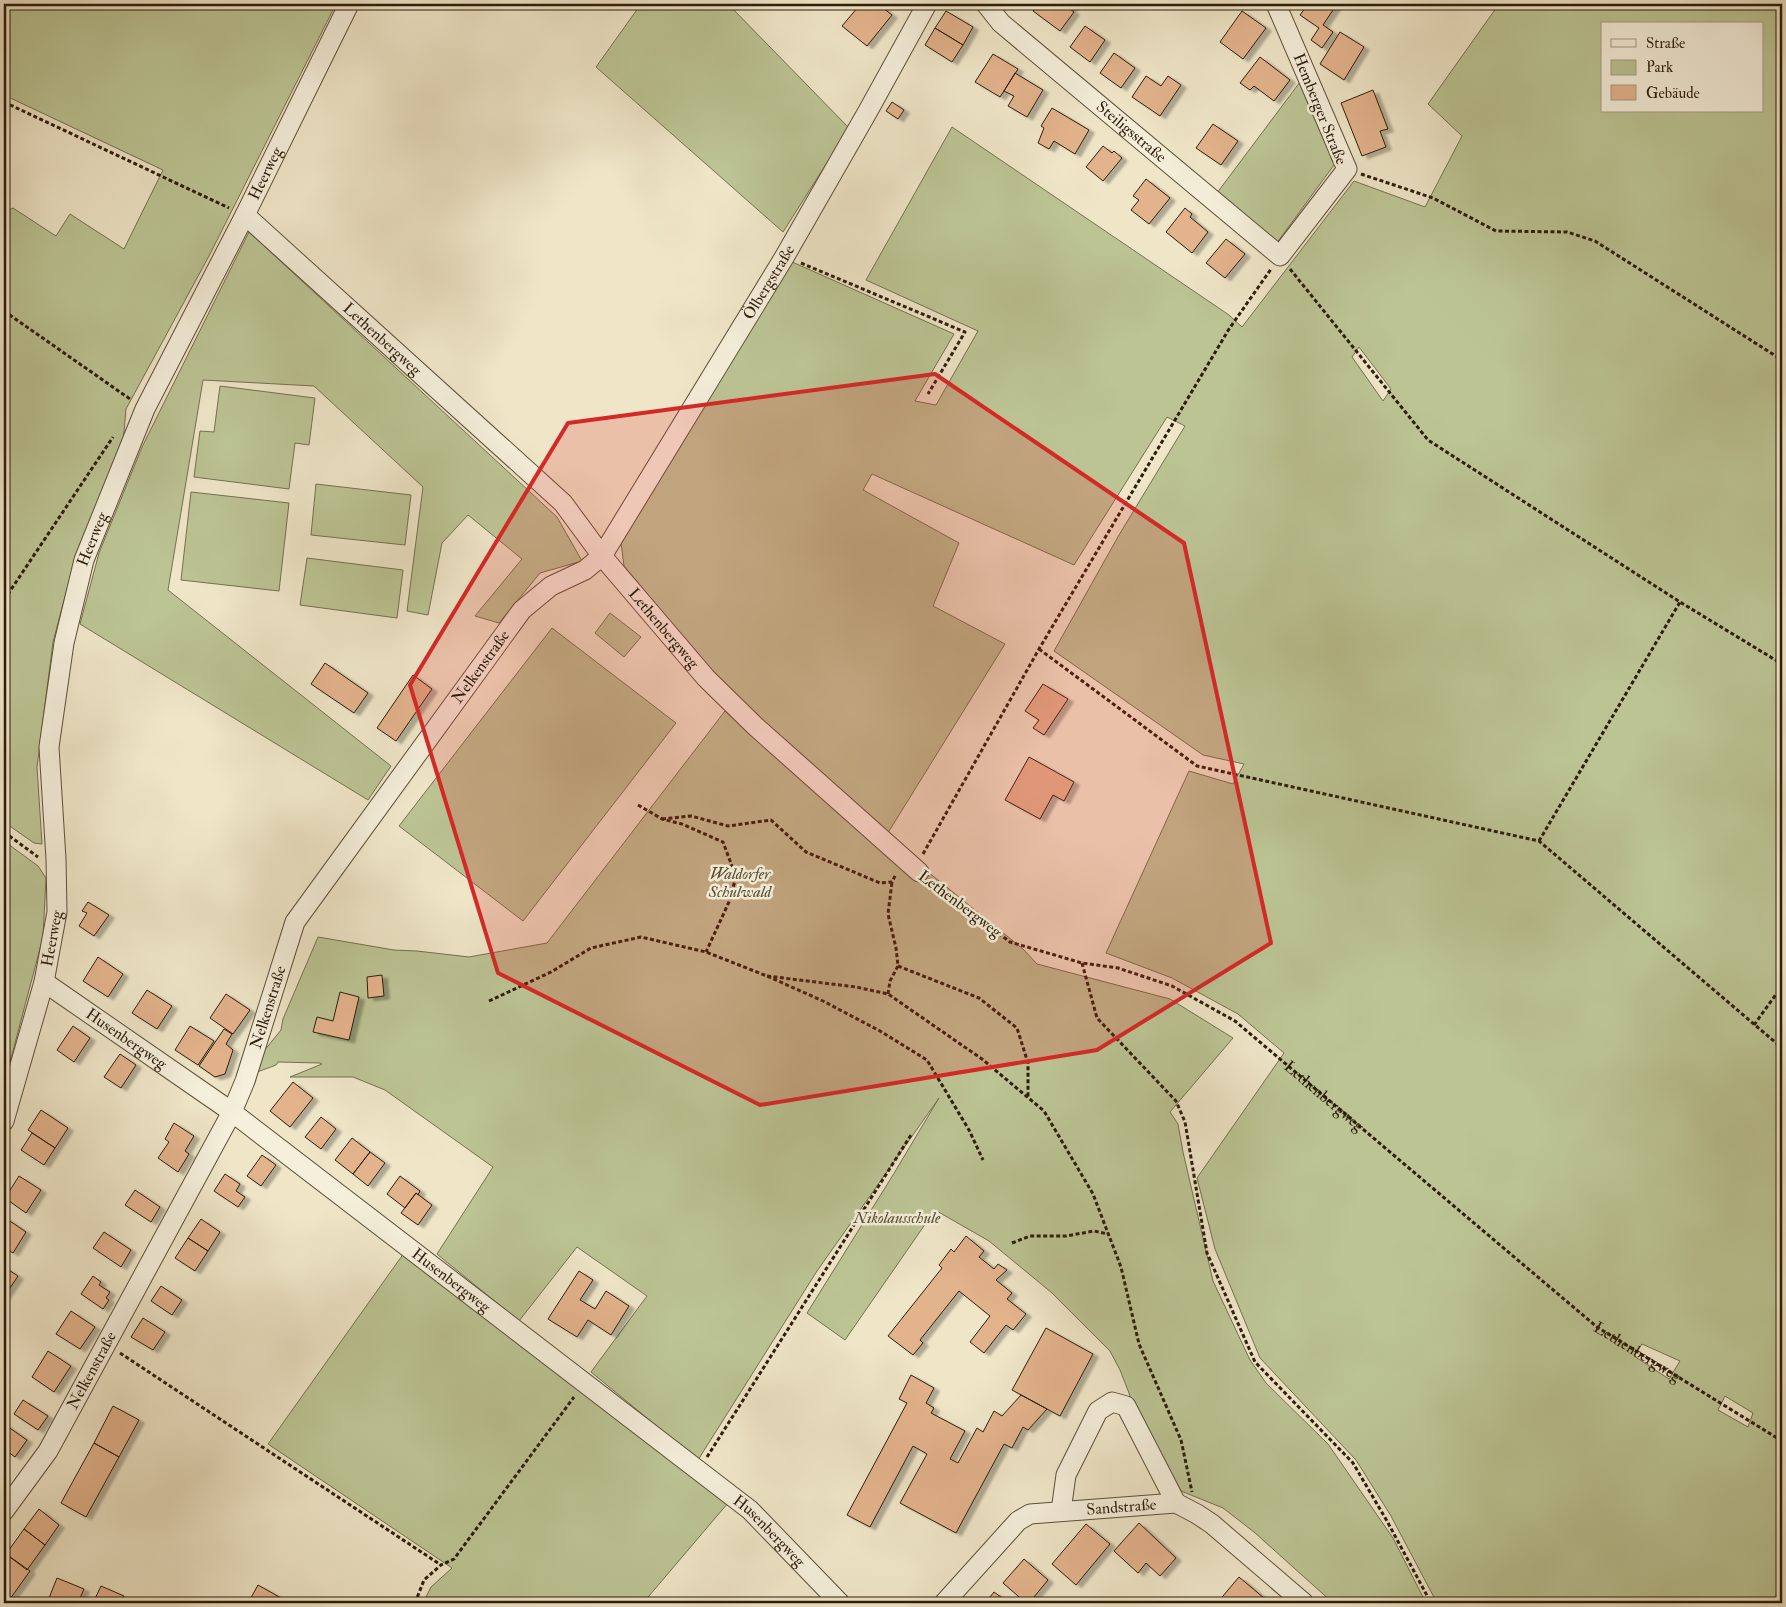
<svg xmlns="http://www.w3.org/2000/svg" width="1786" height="1607" font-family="'IM FELL Double Pica',serif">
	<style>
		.green { fill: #bcc494; stroke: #747050; fill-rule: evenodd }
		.building { fill: #e3b38c; stroke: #2d1d0b; filter: url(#shadow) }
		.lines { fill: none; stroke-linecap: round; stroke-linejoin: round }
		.minor-casing { stroke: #5e4f3a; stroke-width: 21 }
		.path { stroke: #2d1d0b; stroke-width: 3; stroke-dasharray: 4 2.5; stroke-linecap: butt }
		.minor { stroke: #f5efdb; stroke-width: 19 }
		.marked { fill: #d62828; fill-opacity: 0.2; stroke: #d62828; stroke-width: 4; stroke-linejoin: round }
		.labels { text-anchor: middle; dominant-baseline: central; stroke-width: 5; stroke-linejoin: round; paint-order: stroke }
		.street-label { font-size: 16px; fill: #2d1d0b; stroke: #f5efdb }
		.park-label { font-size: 16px; font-style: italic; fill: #584f34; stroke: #f5efdb }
	</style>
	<defs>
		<filter id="shadow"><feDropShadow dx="5.5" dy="3" stdDeviation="1" flood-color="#0004"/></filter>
	</defs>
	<rect width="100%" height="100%" fill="#efe6c8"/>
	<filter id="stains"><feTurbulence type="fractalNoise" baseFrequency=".004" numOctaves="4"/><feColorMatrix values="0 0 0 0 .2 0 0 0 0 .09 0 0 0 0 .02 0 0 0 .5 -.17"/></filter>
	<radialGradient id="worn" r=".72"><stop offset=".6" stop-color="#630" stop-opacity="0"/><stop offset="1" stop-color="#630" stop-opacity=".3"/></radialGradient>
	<path class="green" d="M4 4H336L209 256 126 409 123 443 76 555 53 642 37 767 42 844 34 843 4 822V212L13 208 56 236 70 214 124 249 163 170 4 95Z
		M641 4H728L849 128 783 232 596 67Z
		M1499 4H1782V1603H1593L1586 1599 1583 1603H1437L1391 1516 1356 1460 1260 1358 1215 1249 1197 1178 1284 1053 1238 1014 1172 978 1106 953 1189 771 1233 784 1244 764 1203 755 1054 651 1119 535 1185 426 1167 417 1074 565 872 474 863 490 959 543 933 606 1005 644 886 836 713 673 624 566 621 543 790 261 954 334 915 401 936 405 978 331 866 280 952 127 1229 315 1242 327 1354 181 1425 207 1462 136 1428 104ZM1602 24H1762V111H1602ZM1359 347 1391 389 1383 401 1352 357ZM1642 1344 1680 1361 1669 1379 1634 1356ZM1725 1396 1753 1413 1748 1427 1718 1410Z
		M1300 82 1334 165 1276 244 1217 193Z
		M249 232 557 517 582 561 540 573 499 623 475 616 522 559 468 515 442 543 428 615 407 611 423 487 314 386 203 380 168 590 391 766 368 800 80 624 99 553 142 447Z
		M220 386 315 398 309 445 295 443 289 489 194 477 200 431 214 432Z
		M316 484 411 495 405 545 311 535Z
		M191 492 289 503 279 591 181 580Z
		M307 558 403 570 397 618 300 605Z
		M610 613 641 637 624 657 595 633Z
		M552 628 676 723 523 921 399 826Z
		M744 710 917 863 1023 949 1037 964 1170 999 1233 1038 1170 1112 1178 1124 1183 1152 1213 1281 1250 1360 1266 1383 1328 1444 1393 1538 1426 1603H1333L1254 1532 1223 1508 1181 1491 1176 1482 1163 1465 1135 1416 1129 1393 1120 1370 1110 1351 1052 1293 989 1241 935 1210 845 1340 807 1313 893 1175 939 1098 817 1271 698 1460 591 1372 647 1296 577 1247 519 1321 437 1254 493 1167 385 1090 353 1077H290L322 1064 320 1063 278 1062 276 1065 252 1074 259 1057 281 1030 283 1019 318 937 394 950 417 951 469 957 547 943 725 711 735 720Z
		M4 841 38 866 46 878 43 937 4 1085Z
		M404 1253 728 1503 643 1603H423L431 1587 452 1568 268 1444Z"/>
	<path class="building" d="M854 4H878L892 15 867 46 842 26 858 7Z
		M1038 4H1075L1070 9 1074 12 1060 31 1033 11Z
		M1308 4H1337L1323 25 1333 32 1322 48 1311 40 1319 28 1300 15Z
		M946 11 973 27 963 45 935 28Z
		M1242 11 1266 28 1243 59 1220 42Z
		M1085 26 1105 40 1090 62 1070 47Z
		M935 28 963 45 952 62 925 45Z
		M1340 32 1364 47 1344 80 1320 64Z
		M1114 53 1135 68 1121 88 1100 73Z
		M993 54 1018 69 1000 97 975 82Z
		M1260 57 1290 80 1274 101 1254 86 1250 90 1240 83Z
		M1015 73 1043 90 1027 117 1008 106 1014 96 1004 91Z
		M1146 76 1161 86 1168 76 1181 85 1160 116 1132 97Z
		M1373 90 1388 129 1380 131 1386 147 1362 156 1341 103Z
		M892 102 904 110 898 119 886 111Z
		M1052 108 1089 130 1075 154 1054 141 1049 149 1038 143 1044 128 1041 126Z
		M1213 124 1238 141 1221 165 1196 148Z
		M1103 146 1112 153 1114 151 1122 158 1103 181 1086 167Z
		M1146 179 1170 198 1149 224 1131 210 1139 200 1133 196Z
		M1185 208 1192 214 1190 217 1208 232 1192 253 1166 232Z
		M1226 239 1245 254 1225 278 1206 263Z
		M325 663 368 693 354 713 311 684Z
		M413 675 432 689 396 741 377 728Z
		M1043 684 1068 699 1044 735 1033 728 1039 720 1025 711Z
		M1029 757 1074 782 1064 801 1053 795 1040 819 1005 800Z
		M88 902 109 915 94 936 79 926 87 913 82 911Z
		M98 957 123 974 108 997 83 981Z
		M382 975 384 996 368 998 367 977Z
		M147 990 172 1006 157 1029 132 1013Z
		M340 992 359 997 349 1040 313 1032 317 1017 333 1021Z
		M226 994 250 1010 233 1034 210 1018Z
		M73 1026 90 1038 74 1062 57 1050Z
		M190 1026 214 1041 198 1065 175 1050Z
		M224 1029 232 1034 226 1044 233 1050 225 1074 215 1077 199 1066Z
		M120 1054 136 1065 121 1088 104 1077Z
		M293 1082 313 1098 290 1127 270 1111Z
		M41 1110 68 1128 55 1148 28 1130Z
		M321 1117 336 1129 321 1149 305 1137Z
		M174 1123 194 1136 185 1151 189 1154 178 1172 158 1158 169 1142 165 1139Z
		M32 1133 55 1148 44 1165 21 1150Z
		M352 1138 370 1152 353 1174 335 1160Z
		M370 1152 385 1163 368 1186 353 1174Z
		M262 1155 276 1165 261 1186 247 1176Z
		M225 1174 240 1184 236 1191 245 1197 238 1207 214 1191Z
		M19 1176 41 1190 26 1213 5 1198Z
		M400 1176 420 1191 418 1195 416 1193 405 1208 387 1194Z
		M135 1190 160 1207 151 1222 125 1205Z
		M416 1193 432 1205 418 1225 401 1213Z
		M4 1217 26 1232 13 1253 4 1247Z
		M201 1219 220 1232 208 1251 188 1238Z
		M104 1232 131 1250 121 1267 93 1248Z
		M966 1236 984 1251 979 1257 994 1269 998 1264 1007 1270 996 1280 1012 1293 1007 1299 1026 1314 1013 1330 1006 1325 984 1353 970 1342 990 1316 959 1291 920 1340 923 1343 913 1355 888 1336 942 1268 939 1265 951 1249 954 1252Z
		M188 1238 208 1251 195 1271 175 1258Z
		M4 1267 18 1276 4 1297Z
		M579 1271 593 1280 580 1300 595 1309 606 1291 629 1306 611 1335 588 1320 577 1337 548 1319Z
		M93 1276 101 1282 99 1285 110 1292 106 1298 109 1300 103 1309 81 1294Z
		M161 1286 182 1300 172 1315 151 1301Z
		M71 1311 95 1327 80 1349 56 1334Z
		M143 1318 165 1332 153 1350 131 1337Z
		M1046 1328 1093 1354 1060 1416 1012 1390Z
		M48 1351 71 1366 54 1392 32 1377Z
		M911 1375 934 1388 926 1403 934 1408 931 1413 965 1431 950 1459 958 1463 977 1428 983 1432 994 1411 1002 1416 1021 1395 1047 1409 1028 1430 1023 1427 1012 1448 1004 1444 956 1533 900 1503 927 1454 913 1446 870 1527 847 1515 907 1403 899 1399Z
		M23 1400 48 1416 38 1430 14 1414Z
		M113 1406 139 1420 119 1457 94 1443Z
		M4 1424 27 1440 15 1457 4 1449Z
		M94 1443 119 1457 86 1517 61 1503Z
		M39 1509 59 1525 45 1545 24 1529Z
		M1139 1523 1176 1558 1160 1576 1146 1563 1138 1573 1114 1551Z
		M1086 1524 1110 1544 1076 1585 1052 1564Z
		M24 1529 45 1545 27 1570 6 1554Z
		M6 1554 30 1571 10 1599 4 1595V1558Z
		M1024 1559 1048 1580 1029 1603H1026L1003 1583Z
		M1239 1577 1264 1598 1260 1603H1217Z
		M57 1578 84 1589 78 1603H47Z
		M258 1585 290 1603H248Z
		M101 1586 124 1596 121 1603H93Z
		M994 1592 1009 1603H985Z"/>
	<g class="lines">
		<defs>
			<g id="minor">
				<path id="s2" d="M986 4 1001 23 1280 256 1347 169 1276 4"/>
				<path id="s3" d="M245 215 563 503 602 556 706 678 755 726 919 872"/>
				<path id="s4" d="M44 982 232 1112 750 1510 840 1603"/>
				<path id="s5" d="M4 1121 44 982 57 912 56 859 49 747 64 643 84 560 145 409 245 215 349 4"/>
				<path id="s6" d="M4 1511 48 1451 232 1112 245 1081 295 922 522 610 551 586 585 570 602 556 785 256 868 111 927 4"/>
				<path d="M1061 1511 1066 1475 1098 1411 1112 1402 1126 1406 1176 1503"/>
				<path id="s7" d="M944 1603 1018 1521 1030 1514 1176 1503 1197 1514 1212 1524 1304 1603"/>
			</g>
		</defs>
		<use href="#minor" class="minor-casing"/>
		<g class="path">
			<path d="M4 102 229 208"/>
			<path d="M1361 174 1433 198 1496 231 1567 232 1595 241 1782 360"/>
			<path d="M801 263 965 332 928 394"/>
			<path d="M1290 269 1428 440 1680 602 1782 664"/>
			<path d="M4 311 130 399"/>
			<path d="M4 600 113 437"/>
			<path d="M1039 649 1197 766 1539 841 1782 1048"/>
			<path d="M638 805 662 819 682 824 723 842 736 877 729 902 706 952"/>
			<path d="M662 819 691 816 728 826 771 820 806 852 880 883 892 882 896 874"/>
			<path d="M4 832 38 857"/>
			<path d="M1539 841 1680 602"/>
			<path d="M923 854 1039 649 1229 329 1271 269"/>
			<path id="s1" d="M932 881 1010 942 1082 963 1118 968 1172 986 1235 1021 1597 1327 1782 1441"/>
			<path d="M1082 963 1097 1018 1176 1101 1185 1122 1207 1253 1255 1362 1353 1463 1387 1521 1431 1603"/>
			<path d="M898 966 979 998 1017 1028 1028 1063V1097"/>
			<path d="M767 976 856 987 888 994 982 1059 1044 1111 1093 1194 1121 1267 1139 1344 1181 1440 1192 1492"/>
			<path d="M888 994 890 981 898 966 896 948 888 914 892 882"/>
			<path d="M489 1001 551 972 591 948 641 937 706 952 767 976 823 1001 880 1031 927 1060 969 1130 983 1160"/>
			<path d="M1754 1025 1782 986"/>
			<path d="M1012 1243 1030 1236H1066L1094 1231 1108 1234"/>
			<path d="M120 1353 441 1565"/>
			<path d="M707 1457 911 1135"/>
			<path d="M415 1603 424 1580 441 1565 454 1559 574 1397"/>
		</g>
		<use href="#minor" class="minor"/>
	</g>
	<path class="marked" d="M935 374 1184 543 1271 943 1097 1050 760 1105 498 973 410 685 568 423Z"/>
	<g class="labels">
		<g class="street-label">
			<text transform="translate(1320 109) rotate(68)">Hemberger Straße</text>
			<text stroke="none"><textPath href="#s2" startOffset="194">Steiligsstraße</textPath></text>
			<text stroke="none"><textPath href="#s5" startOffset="999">Heerweg</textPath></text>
			<text stroke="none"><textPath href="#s6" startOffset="1464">Ölbergstraße</textPath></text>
			<text stroke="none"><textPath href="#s3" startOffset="185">Lethenbergweg</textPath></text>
			<text stroke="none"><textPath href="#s5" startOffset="594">Heerweg</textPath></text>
			<text stroke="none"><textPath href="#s3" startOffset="590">Lethenbergweg</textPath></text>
			<text stroke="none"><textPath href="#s6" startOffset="976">Nelkenstraße</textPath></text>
			<text transform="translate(960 904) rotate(37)">Lethenbergweg</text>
			<text stroke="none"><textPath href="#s5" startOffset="189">Heerweg</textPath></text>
			<text stroke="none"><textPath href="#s6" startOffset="571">Nelkenstraße</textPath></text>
			<text stroke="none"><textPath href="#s4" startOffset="100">Husenbergweg</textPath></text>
			<text stroke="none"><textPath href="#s1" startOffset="456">Lethenbergweg</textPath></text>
			<text stroke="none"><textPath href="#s4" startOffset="505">Husenbergweg</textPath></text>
			<text stroke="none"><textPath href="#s1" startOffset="861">Lethenbergweg</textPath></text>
			<text stroke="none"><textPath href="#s6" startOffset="166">Nelkenstraße</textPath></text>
			<text stroke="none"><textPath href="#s7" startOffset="216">Sandstraße</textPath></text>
			<text stroke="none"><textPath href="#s4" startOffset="910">Husenbergweg</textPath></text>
		</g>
		<g class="park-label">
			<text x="740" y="874">Waldorfer<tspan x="740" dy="18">Schulwald</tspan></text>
			<text x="897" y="1218">Nikolausschule</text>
		</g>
	</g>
	<rect width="1786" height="1607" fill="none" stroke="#efe6c8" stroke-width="20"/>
	<rect x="5" y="5" width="1776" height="1597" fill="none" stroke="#2d1d0b" stroke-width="2.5"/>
	<rect x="10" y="10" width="1766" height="1587" fill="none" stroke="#2d1d0b"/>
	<rect x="1601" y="22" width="162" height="90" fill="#f5efdb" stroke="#a59b88"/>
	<rect x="1611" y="39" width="25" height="8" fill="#f5efdb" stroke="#a59b88"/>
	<text x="1646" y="48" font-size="15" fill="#2d1d0b">Straße</text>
	<rect x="1611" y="60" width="25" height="15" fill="#bcc494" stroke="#a59b88"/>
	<text x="1646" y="72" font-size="15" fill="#2d1d0b">Park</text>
	<rect x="1611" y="85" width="25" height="15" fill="#e3b38c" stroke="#a59b88"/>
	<text x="1646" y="98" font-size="15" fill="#2d1d0b">Gebäude</text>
	<rect width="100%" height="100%" filter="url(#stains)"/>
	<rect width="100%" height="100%" fill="url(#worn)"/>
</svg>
